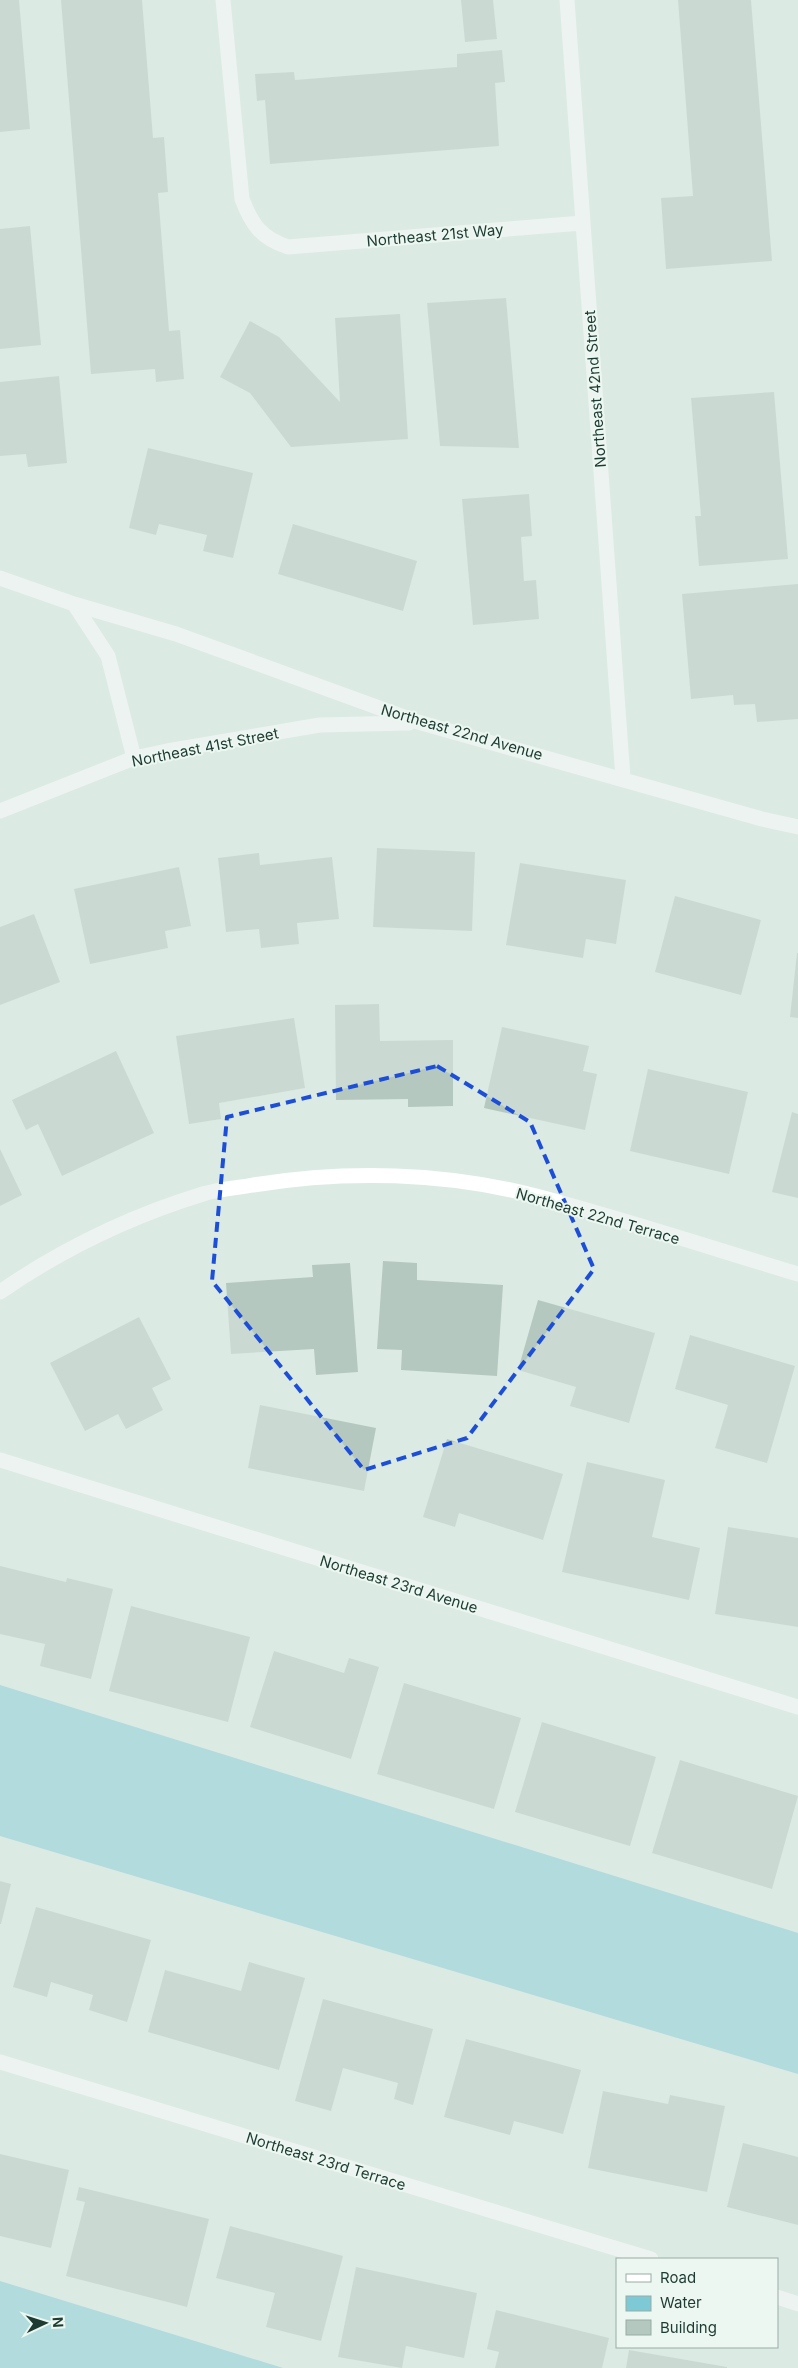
<svg xmlns="http://www.w3.org/2000/svg" width="798" height="2368" font-family="Inter,sans-serif">
	<style>
		.water { fill: #7dcad6 }
		.building { fill: #b4c8bf }
		.lines { fill: none; stroke-linecap: round; stroke-linejoin: round }
		.minor { stroke: #fff; stroke-width: 15 }
		.marked { fill: none; stroke: #1d4ed8; stroke-width: 4; stroke-dasharray: 10 6; stroke-linejoin: round }
		.labels { text-anchor: middle; dominant-baseline: central; stroke-width: 4; stroke-linejoin: round; paint-order: stroke }
		.street-label { font-size: 15px; fill: #1d3b32; stroke: #ecf7f1 }
	</style>
	<rect width="100%" height="100%" fill="#dceae4"/>
	<path class="water" d="M0 1685 798 1933V2074L0 1836Z
		M0 2281 283 2368H0Z"/>
	<path class="building" d="M0 0H19L30 129 0 132Z
		M61 0H142L153 138 164 137 168 192 158 193 169 331 180 330 184 379 156 382 155 369 91 374Z
		M461 0H493L497 39 465 42Z
		M678 0H751L772 261 666 269 661 198 693 196Z
		M502 50 505 82 495 83 499 146 270 164 265 100 257 101 255 74 294 72 295 80 457 67V54Z
		M30 226 41 345 0 349V229Z
		M506 298 519 448 440 446 427 303Z
		M400 314 408 439 291 447 250 393 220 377 250 321 279 337 340 402 335 318Z
		M59 376 67 463 28 467 26 454 0 456V382Z
		M774 392 788 559 699 566 695 516H701L691 398Z
		M148 448 253 473 233 558 203 551 207 535 159 524 156 535 129 528Z
		M529 494 532 536 521 537 524 581 536 580 539 619 473 625 462 499Z
		M293 524 417 561 403 611 278 574Z
		M798 584V719L757 722 755 704 734 705 733 695 691 699 682 594Z
		M377 848 475 852 472 931 373 927Z
		M259 853 260 865 332 857 339 919 297 923 299 944 261 948 259 929 226 932 218 858Z
		M520 863 626 880 616 944 586 939 583 958 506 945Z
		M179 867 191 926 165 931 168 948 90 964 74 889Z
		M675 896 761 920 741 995 655 972Z
		M34 914 60 982 0 1005V927Z
		M797 953H798V1018L790 1017Z
		M379 1004 380 1041 453 1040V1106L408 1107V1099L336 1100 335 1005Z
		M294 1018 305 1088 219 1103 221 1119 189 1124 176 1036Z
		M502 1027 589 1046 583 1071 597 1074 585 1130 484 1108Z
		M116 1051 154 1133 62 1176 38 1124 26 1130 12 1100Z
		M648 1069 748 1092 729 1174 630 1151Z
		M792 1112 798 1114V1198L772 1192Z
		M0 1149 22 1195 0 1206Z
		M383 1261 417 1263V1280L503 1285 497 1376 401 1370 402 1350 377 1349Z
		M350 1263 358 1372 316 1375 314 1349 231 1354 226 1283 313 1277 312 1265Z
		M538 1300 655 1333 629 1423 570 1406 576 1387 518 1370Z
		M139 1317 171 1379 152 1388 163 1410 126 1429 118 1414 85 1431 50 1363Z
		M690 1335 795 1366 767 1463 715 1448 728 1405 675 1389Z
		M260 1405 376 1428 364 1491 248 1468Z
		M447 1439 563 1474 543 1540 459 1513 455 1527 423 1517Z
		M587 1462 665 1480 652 1537 700 1548 689 1600 562 1572Z
		M728 1527 798 1538V1627L715 1614Z
		M0 1566 66 1582 67 1578 113 1589 91 1679 40 1666 45 1644 0 1634Z
		M131 1606 250 1637 228 1722 109 1691Z
		M274 1651 344 1673 349 1658 379 1667 351 1759 250 1727Z
		M404 1683 521 1718 494 1809 377 1774Z
		M542 1722 656 1757 630 1846 515 1812Z
		M680 1760 798 1796 772 1889 652 1853Z
		M0 1881 11 1884 1 1924H0Z
		M36 1907 151 1940 127 2022 89 2010 93 1995 51 1982 47 1997 13 1987Z
		M249 1962 305 1978 279 2070 148 2032 165 1970 241 1991Z
		M323 1999 433 2029 413 2105 394 2099 398 2083 343 2068 331 2111 295 2101Z
		M466 2039 581 2070 563 2134 514 2121 510 2135 444 2117Z
		M603 2091 668 2104 670 2095 725 2106 707 2192 588 2168Z
		M743 2143 798 2157V2225L727 2207Z
		M0 2154 69 2170 51 2248 0 2236Z
		M79 2187 209 2219 187 2307 66 2276 85 2202 76 2200Z
		M230 2226 343 2256 321 2341 266 2327 275 2293 216 2278Z
		M356 2267 477 2293 464 2358 406 2346 402 2368 338 2357Z
		M496 2310 609 2338 602 2368H495L499 2352 487 2349Z
		M629 2350 727 2367V2368H626Z"/>
	<g class="lines">
		<path class="minor" d="M223 0 242 199C252 225 261 238 288 247L582 223
			M567 0 623 778
			M0 578 74 604 176 634 418 722 762 819 798 827
			M74 604 108 656 134 758
			M0 811 134 758 167 751 320 725 409 723
			M0 1292C61 1250 131 1216 203 1194 219 1189 237 1188 253 1185 346 1170 444 1172 536 1196 624 1219 711 1248 798 1274
			M0 1460 798 1707
			M0 2062 651 2259
			M777 2297 798 2304"/>
	</g>
	<path d="M0 0H798V2368H0ZM437 1066 530 1122 594 1269 467 1438 364 1470 212 1281 227 1117Z" fill="#dceae4" fill-opacity=".55" fill-rule="evenodd"/>
	<path class="marked" d="M437 1066 530 1122 594 1269 467 1438 364 1470 212 1281 227 1117Z"/>
	<g class="labels">
		<g class="street-label">
			<text transform="translate(435 235) rotate(-5)">Northeast 21st Way</text>
			<text transform="translate(595 389) rotate(-94)">Northeast 42nd Street</text>
			<text transform="translate(462 732) rotate(16)">Northeast 22nd Avenue</text>
			<text transform="translate(205 747) rotate(-11)">Northeast 41st Street</text>
			<text transform="translate(598 1216) rotate(16)">Northeast 22nd Terrace</text>
			<text transform="translate(399 1584) rotate(17)">Northeast 23rd Avenue</text>
			<text transform="translate(326 2161) rotate(17)">Northeast 23rd Terrace</text>
		</g>
	</g>
	<rect x="616" y="2258" width="162" height="90" fill="#ecf7f1" stroke="#99aca5"/>
	<rect x="626" y="2274" width="25" height="8" fill="#ffffff" stroke="#99aca5"/>
	<text x="660" y="2283" font-size="15" fill="#1d3b32">Road</text>
	<rect x="626" y="2296" width="25" height="15" fill="#7dcad6" stroke="#99aca5"/>
	<text x="660" y="2308" font-size="15" fill="#1d3b32">Water</text>
	<rect x="626" y="2320" width="25" height="15" fill="#b4c8bf" stroke="#99aca5"/>
	<text x="660" y="2333" font-size="15" fill="#1d3b32">Building</text>
	<g transform="translate(45 2323) rotate(86)" stroke="#ecf7f1" stroke-width="4" paint-order="stroke">
	<path d="M0-4L9 19L0 12L-9 19Z" fill="#1d3b32"/>
	<text y="-8" font-size="14" font-weight="bold" text-anchor="middle" fill="#1d3b32">N</text>
	</g>
</svg>
